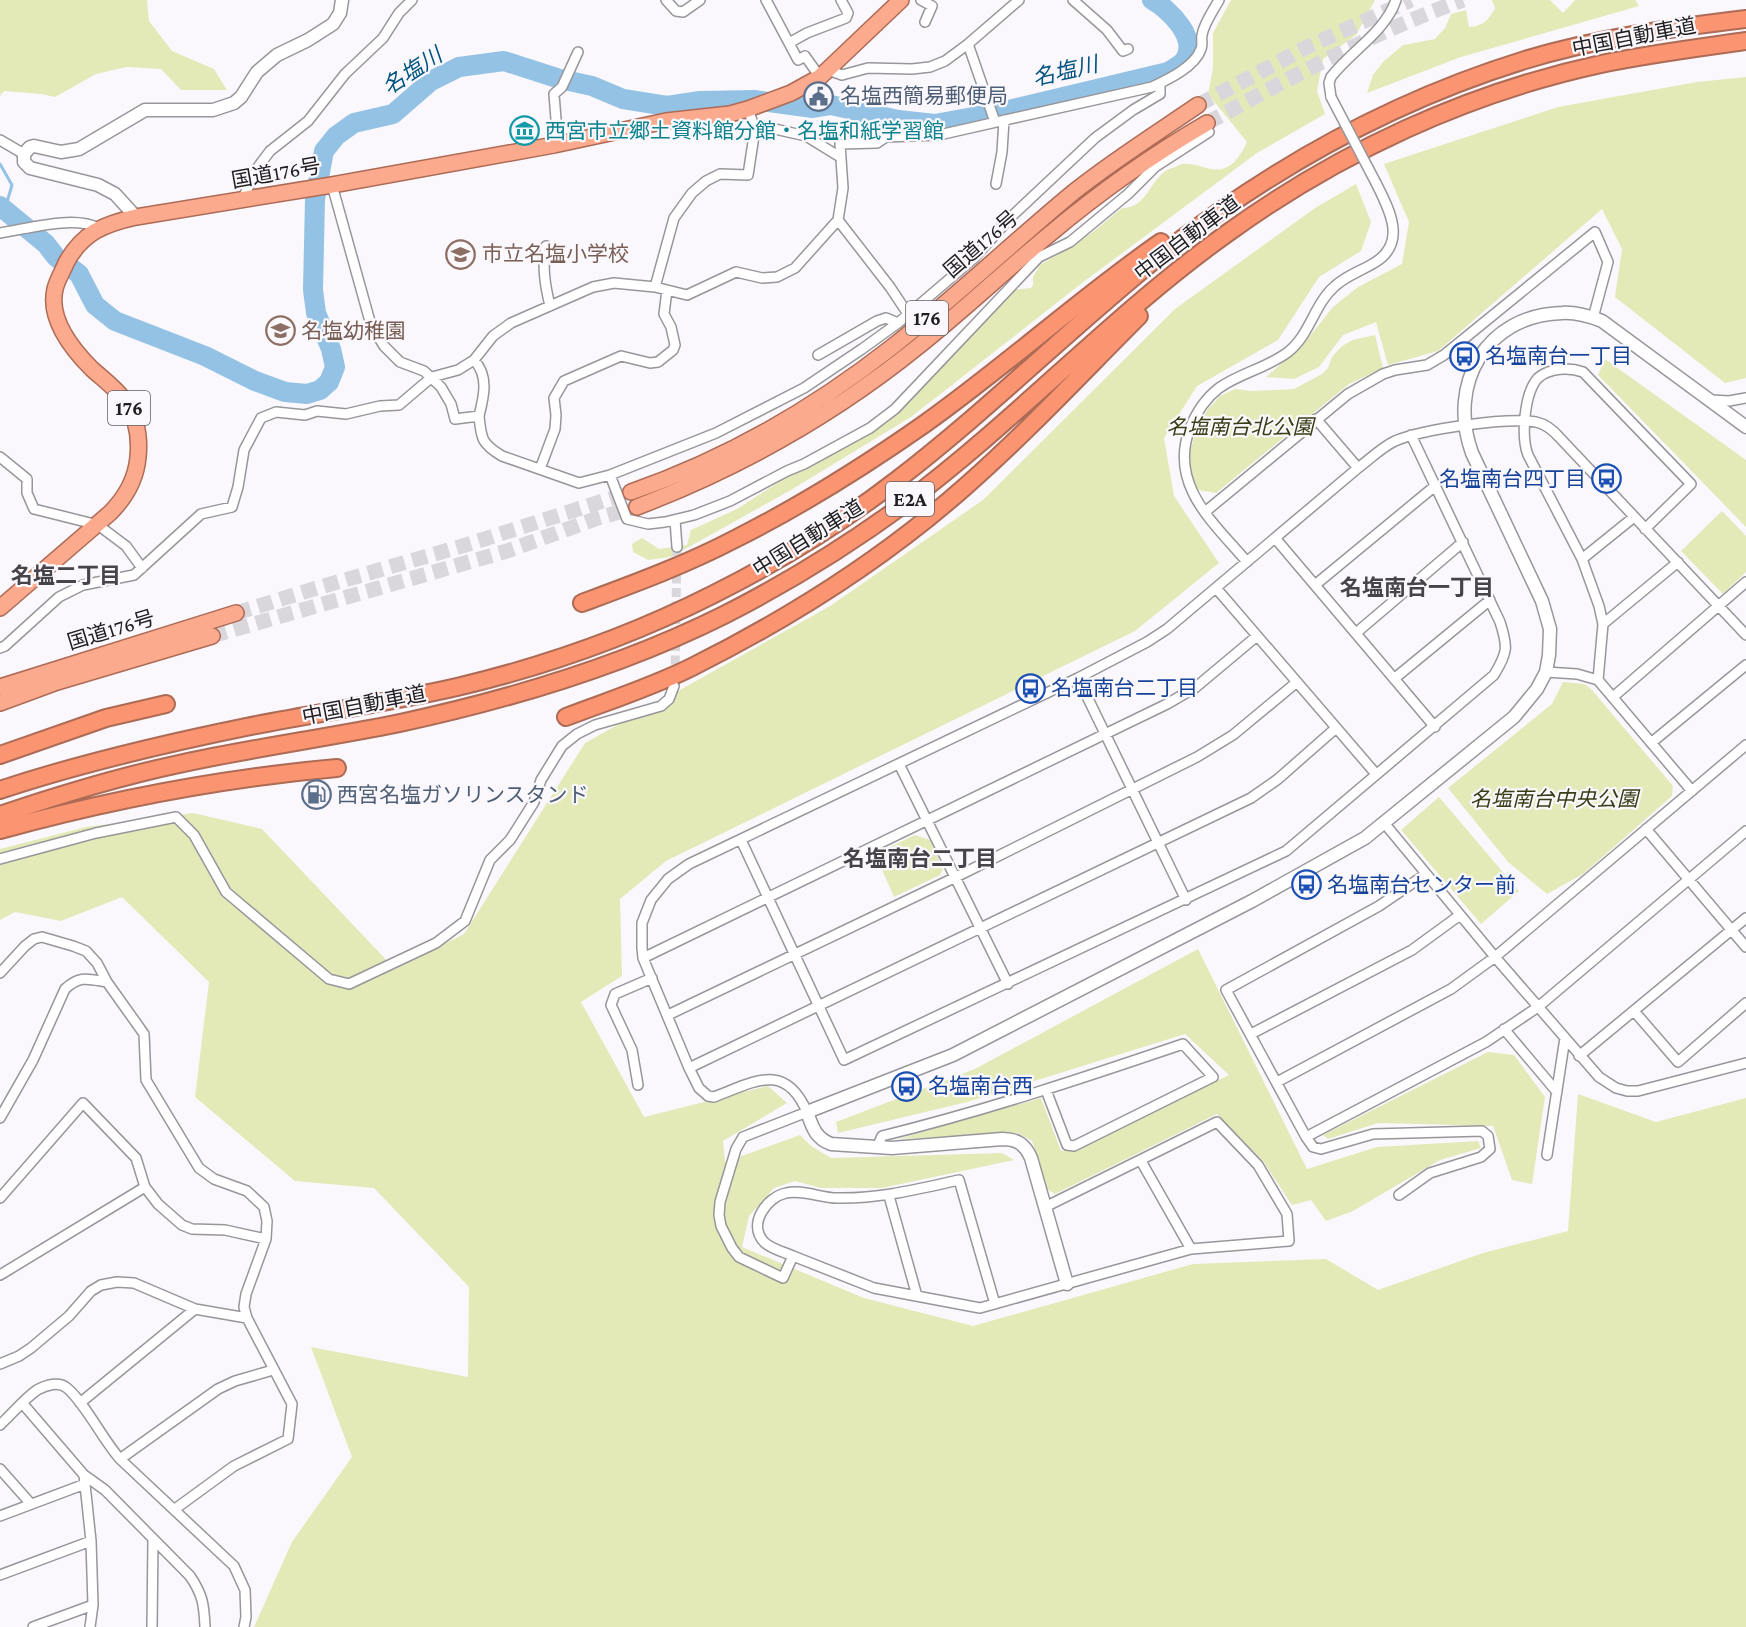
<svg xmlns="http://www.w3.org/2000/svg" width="1746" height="1627" font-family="'Crimson Pro','Noto Sans JP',serif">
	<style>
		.green { fill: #e3eab8 }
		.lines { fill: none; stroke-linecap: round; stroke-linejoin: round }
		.stream { stroke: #94c2e5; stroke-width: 3 }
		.river { stroke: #94c2e5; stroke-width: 20 }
		.minor-tunnel { stroke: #d9d7dc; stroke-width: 9; stroke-dasharray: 9 4.5; stroke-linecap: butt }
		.trunk-tunnel { stroke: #d9d7dc; stroke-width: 15; stroke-dasharray: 15 8; stroke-linecap: butt }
		.minor-casing { stroke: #97969a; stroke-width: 12 }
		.tertiary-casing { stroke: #97969a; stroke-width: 15 }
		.trunk-casing { stroke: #ad6b55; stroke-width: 18 }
		.motorway-casing { stroke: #ad6b55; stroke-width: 20 }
		.minor { stroke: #fff; stroke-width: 9 }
		.tertiary { stroke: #fff; stroke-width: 12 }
		.trunk { stroke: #fbaa8e; stroke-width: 15 }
		.motorway { stroke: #fa9471; stroke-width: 16 }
		.minor-bridge-casing { stroke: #97969a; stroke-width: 12; stroke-linecap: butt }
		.minor-bridge { stroke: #fff; stroke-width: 9 }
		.labels { text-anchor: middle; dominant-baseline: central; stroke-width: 4.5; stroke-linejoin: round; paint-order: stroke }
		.shield { fill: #faf8fd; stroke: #615f62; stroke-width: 1.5 }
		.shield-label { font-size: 20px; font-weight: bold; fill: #1f1e20 }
		.street-label { font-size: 21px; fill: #1f1e20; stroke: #faf8fd }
		.service-label { font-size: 21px; fill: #4e5e75; stroke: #faf8fd; text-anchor: start }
		.culture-label { font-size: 21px; fill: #0d838f; stroke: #faf8fd; text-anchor: start }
		.education-label { font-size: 21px; fill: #785e54; stroke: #faf8fd; text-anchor: start }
		.transit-label { font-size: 21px; fill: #164399; stroke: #faf8fd; text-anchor: start }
		.park-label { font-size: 21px; font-style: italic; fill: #393c14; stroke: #faf8fd }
		.water-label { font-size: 22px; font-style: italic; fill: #045481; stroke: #faf8fd }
		.neighbourhood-label { font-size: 22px; font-weight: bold; fill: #464449; stroke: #faf8fd }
	</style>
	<rect width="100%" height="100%" fill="#faf8fd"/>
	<path class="green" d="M0 0H147L149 21 172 51 214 69 227 90H181L161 69 127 67 96 74 55 97 41 94 4 91 0 96Z
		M1231 0H1375L1356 35 1323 59 1317 91 1325 114 1257 153 1082 283 911 417 791 490 671 557 648 560 633 552 632 544 642 538 659 549 687 545 691 530 737 509 782 480 887 423 1012 290 1031 288 1033 285V277L1040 265 1093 232 1122 208C1148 208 1149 179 1169 169 1173 168 1179 165 1182 164 1201 161 1217 180 1235 161 1240 156 1244 148 1247 142L1208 94 1213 68V33Z
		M1492 0H1550L1563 13 1575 0H1635L1639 6 1461 57 1367 93 1373 75 1383 62 1403 45 1435 39 1445 28 1451 14 1466 10 1469 27C1484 26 1488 20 1495 8Z
		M1746 77V378L1725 383 1615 297 1622 249 1602 209 1438 351 1388 365 1376 322 1343 335 1319 367 1294 379 1266 377 1301 347 1333 307 1358 287 1402 264 1409 222 1384 164 1558 107 1697 82Z
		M1356 184 1371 222 1361 251 1319 277 1278 340 1197 386 1164 438 1174 496 1219 563 1135 631 666 861 620 899 622 976 581 1002 644 1117 768 1086 787 1103 723 1141 725 1162 800 1135 811 1146 831 1158 1002 1153 1014 1160 882 1188H821L795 1181 774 1188 749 1216 742 1247 864 1298 973 1326 1193 1264 1326 1259 1378 1290 1483 1253 1568 1231 1578 1094 1656 1122 1746 1098V1627H254L292 1542 352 1457 311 1347 468 1377 469 1287 374 1188 295 1181 195 1097 209 982 122 897 61 921 15 912 0 920V849L86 827 193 813 262 829 395 969 464 934 585 743 830 606 983 500 1175 309 1315 208Z
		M1375 335 1383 368 1349 384 1216 493 1198 490 1191 475 1189 461 1191 448 1197 427 1208 409 1220 396 1235 389 1252 391 1294 389 1322 374 1328 368 1332 357 1341 347 1352 340Z
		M1605 359 1746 460V527L1598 375Z
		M1722 511 1746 536V572L1723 594 1681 551Z
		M1563 682 1585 684 1592 690 1673 786 1672 796 1583 874 1547 894 1508 862 1448 788 1552 704Z
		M1439 797 1519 891 1481 924 1401 830Z
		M915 835 930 840 943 869 940 875 894 897 875 854Z
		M1198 949 1307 1169 1377 1147 1478 1141 1481 1148 1440 1160 1353 1211 1326 1221 1311 1200 1292 1205 1263 1161 1217 1114 1055 1194 1047 1189 1032 1141 1018 1133 898 1139 1041 1098 1061 1151H1077L1229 1075 1185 1034 967 1102 838 1133 836 1122 975 1069Z
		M1488 1052 1514 1055 1545 1097 1532 1184 1512 1180 1493 1126 1378 1123 1328 1139 1323 1135Z"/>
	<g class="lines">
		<path class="stream" d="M0 164 12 185 5 209"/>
		<path class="river" d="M0 206 46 244 56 257 79 274 95 305 115 321 205 356 255 381 285 392 307 394 320 390 329 382 335 367 331 349 316 313 313 290 315 199 324 151 336 136 354 123 393 114 431 81 459 67 504 61 560 79 592 86 623 99 667 106 700 101 754 100 813 108 831 105 898 120 935 124 1000 112 1168 72C1173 69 1180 65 1184 61 1200 39 1169 9 1152 0"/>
		<path class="minor-tunnel" d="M675 678 677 547"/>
		<path class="trunk-tunnel" d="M1198 105 1307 47 1411 0
			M1207 123C1290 78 1374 32 1463 0
			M236 613 317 588 469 544 631 492
			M212 636 507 551 598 518 637 507"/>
		<defs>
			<path id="minor" d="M666 0 676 11 683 12 700 0
				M766 0 798 60 805 56 820 77
				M921 0 932 6 925 22
				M1073 0 1107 30 1123 51 1128 49
				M789 43 807 33 846 18 848 13 841 0
				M968 44 995 122
				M828 70 842 75 868 68 912 69 930 67 945 61 968 44 1019 0
				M1331 97 1329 83 1331 77C1351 51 1385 32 1396 0
				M753 124 806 136 840 157
				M0 140 24 154
				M558 145 554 94 562 87 578 52
				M996 184 1002 152 1004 120
				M332 185 371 325 384 346 400 362 424 371 441 387 451 404 455 419 479 416C481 439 482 444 502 456L579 483 610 475 627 519 648 524 665 522 694 515 730 501 787 471 804 464 870 428 895 409 1039 257 1070 242 1128 194 1155 167 1209 132
				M242 200 258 167 270 151 308 121 345 74 383 38 399 13 412 0
				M838 220 890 287 908 314
				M0 233C27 229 74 215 98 228
				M546 246C542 267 545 285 550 306
				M655 287 674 218 692 193 706 181 720 174 748 175 755 129 748 109
				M818 355 877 321 886 318 898 323
				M474 360C489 376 484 396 479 416
				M1711 400 1729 401 1746 398
				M1316 419 1358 468
				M0 457 27 479V493L34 509 98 525 126 546 142 568
				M540 469 555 429 556 415 554 398 564 381 621 356 650 363 658 362 673 350 675 345 671 327 664 314 667 290
				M610 475 716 433 804 388 862 349 898 323 974 258 1011 217 1095 138 1133 110 1160 94V83
				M1205 512 1348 394 1383 374 1395 370 1427 365 1444 355 1595 232 1608 262 1593 318
				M675 520 677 547
				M1275 538 1435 727
				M1582 559 1634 517
				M1247 562C1214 523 1168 485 1190 428 1196 413 1206 398 1219 388 1240 373 1267 368 1288 352 1310 335 1314 304 1335 286 1347 275 1361 271 1374 263 1408 243 1389 209 1376 183
				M1315 585 1435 486
				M1216 588 1376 774
				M1603 624 1678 562
				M1356 633 1463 542
				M0 648 5 646 59 597 83 585 134 575 201 514 232 507 238 487 244 450 261 418 276 412 305 415 317 411 346 414 380 406 399 405 432 377 458 370 474 360 493 336 511 323 593 287 614 283 655 287 687 295 736 272 762 278 777 277 795 268 838 220 843 188 840 144 877 143 886 137 939 135 1152 87C1167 80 1195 67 1201 49 1203 45 1201 39 1202 35 1204 23 1213 11 1219 0
				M1546 672 1577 674 1598 680 1692 791
				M1078 678 1186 900
				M1395 678 1490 600
				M1598 680 1603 624 1599 606 1582 559 1528 455C1521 437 1524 393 1538 378 1549 368 1569 367 1583 372L1691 484 1645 529
				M1613 697 1746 582
				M1651 743 1746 665
				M899 764 1008 984
				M1385 824 1495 957 1599 1077 1616 1088 1627 1091H1638L1746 1063
				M1646 829 1746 947
				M741 840 844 1060 1286 851 1494 675C1508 652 1508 647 1500 622L1411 435
				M0 859 96 833 176 817 194 835 226 892 329 979 349 984 436 943 465 921 490 860 510 840 534 802 541 780 562 746 577 734 595 725 661 706 669 699 674 686
				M1426 874 1379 906 1226 990 1306 1137 1486 1042 1538 1007 1746 831
				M643 958 1167 704 1196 687 1257 636
				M0 973 25 946 34 939 42 937 73 946 86 951 97 963 107 982 144 1034 146 1080 199 1168 214 1179 247 1191 264 1207 267 1221 266 1239 246 1294 244 1307 247 1318 292 1404 288 1439 234 1466 175 1509
				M1634 1011 1678 1062 1746 1003
				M668 1015 956 877 1197 757 1233 735 1297 682
				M1504 1029 1557 1092
				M1251 1034 1412 950 1460 915
				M1579 1056 1746 918
				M689 1068 1251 798 1278 779 1336 728
				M1277 1082 1451 989 1495 957 1746 745
				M638 1085 632 1050 611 1005 615 994 652 978
				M0 1118 33 1060 65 989C80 975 88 979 107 982
				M1306 1137 1313 1147 1321 1149 1373 1134 1482 1131 1488 1136 1490 1149 1481 1157 1430 1173 1399 1195
				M877 1147 882 1136C984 1111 1083 1078 1183 1044L1213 1077 1074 1146 1067 1145 1046 1090
				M1547 1155 1565 1038
				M1141 1161 1191 1249
				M889 1196 917 1296
				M0 1198 83 1103 136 1158 145 1187 158 1204 182 1225 192 1229 225 1230 266 1239
				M1045 1207 1217 1122 1258 1165 1287 1214 1289 1241 1191 1249 980 1308 874 1288 793 1256 783 1278 739 1257 732 1248 721 1226 719 1215 720 1202 736 1149 743 1137 807 1112C785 1061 754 1082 714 1097L708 1096 699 1088 689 1068 643 958 642 948V923L651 900 668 879 689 864 1078 678 1147 642 1167 629 1358 468C1370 459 1382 447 1395 441 1423 429 1507 417 1536 422 1545 424 1553 430 1559 437L1746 635
				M793 1256C784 1252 771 1249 764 1242 747 1224 767 1197 786 1193 802 1189 821 1198 837 1198 879 1199 918 1189 959 1180L995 1304
				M0 1275 145 1187
				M0 1364 19 1356 31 1348 69 1316 91 1291 101 1285 117 1282 134 1283 195 1309 247 1318
				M80 1403 195 1309
				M23 1404 84 1475 91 1541 93 1605 90 1627
				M0 1425C12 1414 24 1399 37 1390 46 1385 59 1381 67 1388 85 1403 103 1440 120 1459L234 1566 245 1590 246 1617 244 1627
				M120 1459 218 1389 235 1381 273 1370
				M0 1469 31 1504
				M84 1475 105 1490 190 1576C203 1595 204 1605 205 1627
				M0 1516 85 1484
				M0 1575 91 1541
				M33 1627 93 1605
				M152 1627 153 1539"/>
			<path id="tertiary" d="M136 217 115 194 98 185 30 168 24 162V154L30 147 34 146 61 152 79 149 145 110H213L234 103 241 97 257 72 277 55 308 40 333 24 340 13 342 0
				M1067 1284 1031 1158C1025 1144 1017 1139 1002 1139L892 1148 831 1144C815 1138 812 1126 807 1112L953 1055 1252 901 1365 838 1514 717 1537 689 1546 672 1549 655 1550 629 1542 601 1472 453C1447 384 1486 315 1562 313 1576 312 1589 316 1602 321L1746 427"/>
			<path id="trunk" d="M631 492C726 459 813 409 892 347 955 298 1013 242 1075 191 1114 160 1157 133 1198 105
				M637 507C739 468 835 414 920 345 965 309 1007 269 1051 233 1100 192 1152 155 1207 123
				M0 608 110 513C126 497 136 480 138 457 140 437 137 418 125 401 116 388 103 379 92 369 72 349 48 319 55 289 57 280 63 271 66 263 82 233 104 224 136 217L332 185 554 145 666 121 730 114 748 109 791 93 820 77 901 0
				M0 687 236 613
				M0 703 57 682 212 636"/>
			<path id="motorway" d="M582 603C633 584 685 565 733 540 799 507 863 467 923 425 1005 367 1079 299 1161 242
				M566 717C608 701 652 687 692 667 790 618 885 558 967 485 1027 432 1082 373 1139 316
				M0 755 106 718 166 704
				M0 790C81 763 163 744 246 727 316 713 387 703 457 687 546 666 633 635 714 594 778 562 840 524 897 480 987 411 1068 330 1157 258 1268 170 1389 102 1525 60 1597 38 1672 28 1746 19
				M0 815C59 795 118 777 179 764 252 748 326 738 400 723 511 699 622 666 724 615 787 583 850 544 907 502 1019 418 1115 313 1229 232 1340 152 1467 93 1601 64 1649 54 1697 48 1746 41
				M0 830C109 800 224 778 337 768"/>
		</defs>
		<use href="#minor" class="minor-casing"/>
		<use href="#tertiary" class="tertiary-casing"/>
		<use href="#trunk" class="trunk-casing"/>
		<use href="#motorway" class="motorway-casing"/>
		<use href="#minor" class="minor"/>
		<use href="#tertiary" class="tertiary"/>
		<use href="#trunk" class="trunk"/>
		<use href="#motorway" class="motorway"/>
		<defs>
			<path id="minor-bridge" d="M1331 97 1376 183"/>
		</defs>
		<use href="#minor-bridge" class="minor-bridge-casing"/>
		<use href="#minor-bridge" class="minor-bridge"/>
	</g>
	<defs>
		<symbol id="civic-ring" viewBox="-11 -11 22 22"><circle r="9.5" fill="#faf8fd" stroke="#5c6f8a" stroke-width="1.5"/><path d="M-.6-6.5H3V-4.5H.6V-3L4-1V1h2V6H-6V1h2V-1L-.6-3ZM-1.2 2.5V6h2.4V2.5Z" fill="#5c6f8a"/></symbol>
		<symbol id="museum-ring" viewBox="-11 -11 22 22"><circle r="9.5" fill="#faf8fd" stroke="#0f9aa8" stroke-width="1.5"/><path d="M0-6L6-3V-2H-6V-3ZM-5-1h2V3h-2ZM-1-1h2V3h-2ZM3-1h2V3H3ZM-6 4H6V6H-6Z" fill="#0f9aa8"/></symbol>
		<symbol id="school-ring" viewBox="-11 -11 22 22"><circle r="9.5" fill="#faf8fd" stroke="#8d6e63" stroke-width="1.5"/><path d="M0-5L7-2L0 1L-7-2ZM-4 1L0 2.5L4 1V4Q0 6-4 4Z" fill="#8d6e63"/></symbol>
		<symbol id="bus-ring" viewBox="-11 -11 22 22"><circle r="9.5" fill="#faf8fd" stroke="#1a4fb4" stroke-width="1.5"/><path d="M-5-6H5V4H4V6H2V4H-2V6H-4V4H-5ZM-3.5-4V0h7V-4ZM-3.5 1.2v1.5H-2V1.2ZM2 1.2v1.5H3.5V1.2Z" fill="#1a4fb4"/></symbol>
		<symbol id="fuel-ring" viewBox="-11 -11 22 22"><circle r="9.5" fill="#faf8fd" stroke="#5c6f8a" stroke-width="1.5"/><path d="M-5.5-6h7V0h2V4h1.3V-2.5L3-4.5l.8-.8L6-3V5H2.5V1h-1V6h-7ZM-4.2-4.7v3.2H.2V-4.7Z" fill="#5c6f8a"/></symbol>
	</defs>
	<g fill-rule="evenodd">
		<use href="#civic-ring" x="802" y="80" width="33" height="33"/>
		<use href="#museum-ring" x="508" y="114" width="33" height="33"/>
		<use href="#school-ring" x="444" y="238" width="33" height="33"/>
		<use href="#school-ring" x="264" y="314" width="33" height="33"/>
		<use href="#bus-ring" x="1448" y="340" width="33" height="33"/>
		<use href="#bus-ring" x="1590" y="462" width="33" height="33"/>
		<use href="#bus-ring" x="1014" y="672" width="33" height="33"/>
		<use href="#fuel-ring" x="300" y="778" width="33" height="33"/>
		<use href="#bus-ring" x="1290" y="868" width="33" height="33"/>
		<use href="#bus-ring" x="890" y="1070" width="33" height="33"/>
	</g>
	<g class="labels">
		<g class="shield">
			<rect x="906" y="301" width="42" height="34" rx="4.5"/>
			<rect x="108" y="391" width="42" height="34" rx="4.5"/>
			<rect x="886" y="482" width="48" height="34" rx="4.5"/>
		</g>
		<g class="shield-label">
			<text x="927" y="318">176</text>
			<text x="129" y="408">176</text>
			<text x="910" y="499">E2A</text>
		</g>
		<g class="street-label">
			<text transform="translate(1634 37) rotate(-11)">中国自動車道</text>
			<text transform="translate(276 173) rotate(-10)">国道176号</text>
			<text transform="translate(1187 238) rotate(-37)">中国自動車道</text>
			<text transform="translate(981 244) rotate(-41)">国道176号</text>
			<text transform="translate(808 538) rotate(-32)">中国自動車道</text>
			<text transform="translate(111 630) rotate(-17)">国道176号</text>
			<text transform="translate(364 705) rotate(-11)">中国自動車道</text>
		</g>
		<g class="service-label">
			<text x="840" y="96">名塩西簡易郵便局</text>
			<text x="337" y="795">西宮名塩ガソリンスタンド</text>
		</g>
		<g class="culture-label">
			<text x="545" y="131">西宮市立郷土資料館分館・名塩和紙学習館</text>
		</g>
		<g class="education-label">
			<text x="482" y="254">市立名塩小学校</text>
			<text x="301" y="331">名塩幼稚園</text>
		</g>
		<g class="transit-label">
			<text x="1485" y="356">名塩南台一丁目</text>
			<text x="1586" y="479" text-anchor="end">名塩南台四丁目</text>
			<text x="1051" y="688">名塩南台二丁目</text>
			<text x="1327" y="885">名塩南台センター前</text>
			<text x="928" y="1086">名塩南台西</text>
		</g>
		<g class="park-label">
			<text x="1240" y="427">名塩南台北公園</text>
			<text x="1554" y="799">名塩南台中央公園</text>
		</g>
		<g class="water-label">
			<text transform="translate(412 71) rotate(-33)">名塩川</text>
			<text transform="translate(1065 71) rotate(-13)">名塩川</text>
		</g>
		<g class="neighbourhood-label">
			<text x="66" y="575">名塩二丁目</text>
			<text x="1417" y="587">名塩南台一丁目</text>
			<text x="920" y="858">名塩南台二丁目</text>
		</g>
	</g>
</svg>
